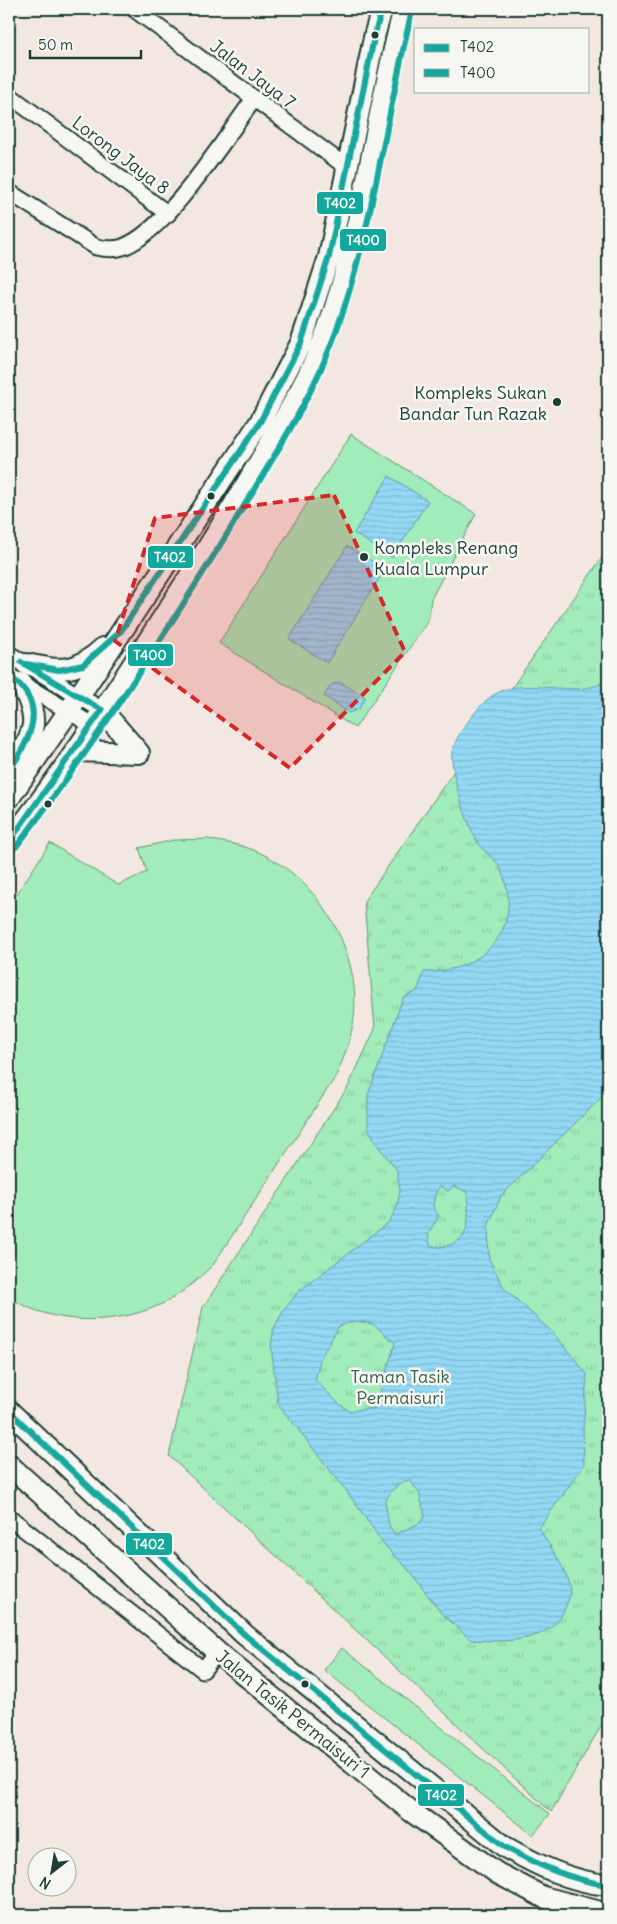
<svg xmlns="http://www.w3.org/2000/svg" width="617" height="1924" font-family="Delius,sans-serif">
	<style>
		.green { fill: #a2ebba; stroke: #609477 }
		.park { fill: url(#park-tufts); stroke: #609477 }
		.water { fill: url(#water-rules); stroke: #659aa8; fill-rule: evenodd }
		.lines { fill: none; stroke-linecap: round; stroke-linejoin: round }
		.street-casing { stroke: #1f3d34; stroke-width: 19 }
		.secondary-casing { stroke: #1f3d34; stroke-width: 24 }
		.street { stroke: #f6f6f2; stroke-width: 15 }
		.secondary { stroke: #f6f6f2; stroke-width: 20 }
		.bus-1-casing { stroke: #f6f6f2; stroke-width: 10 }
		.bus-2-casing { stroke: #f6f6f2; stroke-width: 10 }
		.bus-1 { stroke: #12a89d; stroke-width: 6 }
		.bus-2 { stroke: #12a89d; stroke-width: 6 }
		.marked { fill: #d62828; fill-opacity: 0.2; stroke: #d62828; stroke-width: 4; stroke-dasharray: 10 6; stroke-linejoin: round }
		.bus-dot { fill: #1f3d34; stroke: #f6f6f2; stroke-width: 2 }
		.labels { text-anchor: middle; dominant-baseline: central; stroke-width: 5; stroke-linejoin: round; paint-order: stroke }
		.street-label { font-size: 18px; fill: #1f3d34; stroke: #f6f6f2 }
		.poi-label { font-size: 18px; fill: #1f3d34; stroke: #f6f6f2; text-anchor: end }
		.park-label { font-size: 18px; fill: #39604f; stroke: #f6f6f2 }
		.line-badge { stroke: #f6f6f2; stroke-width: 2 }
		.badge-label { font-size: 14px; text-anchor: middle; font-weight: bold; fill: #fff }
	</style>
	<defs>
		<pattern id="park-tufts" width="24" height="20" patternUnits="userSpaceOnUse" patternTransform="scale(1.25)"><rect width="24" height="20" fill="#a2ebba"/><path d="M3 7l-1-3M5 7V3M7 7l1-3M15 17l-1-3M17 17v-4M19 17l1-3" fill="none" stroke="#8bcaa0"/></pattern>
		<pattern id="water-rules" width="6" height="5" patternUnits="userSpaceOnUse" patternTransform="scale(1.25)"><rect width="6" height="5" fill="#93d8f5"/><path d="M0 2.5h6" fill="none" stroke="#7ebad3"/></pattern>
	</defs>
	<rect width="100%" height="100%" fill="#f3e8e1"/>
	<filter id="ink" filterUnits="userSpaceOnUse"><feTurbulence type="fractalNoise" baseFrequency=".02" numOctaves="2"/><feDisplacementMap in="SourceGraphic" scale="10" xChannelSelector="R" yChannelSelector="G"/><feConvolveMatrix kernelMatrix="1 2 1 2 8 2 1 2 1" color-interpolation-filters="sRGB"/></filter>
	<g filter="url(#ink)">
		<path class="green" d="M351 434 476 514 431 599 428 621 355 728 219 643Z
			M208 839C219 842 231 843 242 846 312 867 362 946 354 1018 351 1038 344 1058 336 1076L213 1265C199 1278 184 1292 168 1301 120 1326 54 1327 9 1297V906L50 843 118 885 147 872 139 848 174 840Z
			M342 1648 550 1814 533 1835 324 1670Z"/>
		<path class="park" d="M608 549V1714L551 1812 169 1456 203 1307 348 1087 375 1029 364 901Z"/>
		<path class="water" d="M389 476 428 501 392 558 354 533Z
			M347 546 385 569 327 663 289 639Z
			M608 679V1091L501 1196 488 1226 489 1259 504 1288 553 1333 587 1374 583 1431 584 1465 539 1528C550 1548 569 1570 570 1593 570 1598 567 1603 565 1608 552 1644 503 1642 471 1640L441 1613 409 1570 385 1546 348 1493 278 1404 271 1345 274 1328 284 1310 299 1291 389 1222 397 1207 400 1191 397 1170 378 1146 368 1128V1095L403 998 417 991 424 972C484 973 527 927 500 868 495 857 483 852 478 843 467 825 450 772 452 752 454 738 477 708 488 699 516 674 565 696 595 686 599 685 604 681 608 679ZM440 1186 448 1191 454 1186 467 1192C468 1212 473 1239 449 1245 441 1247 438 1248 430 1245L428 1234 439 1216 433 1207 435 1194ZM355 1321 373 1324 395 1343 375 1408 349 1411 337 1402 315 1380 321 1357 339 1326ZM410 1480 419 1493 425 1516 421 1522 395 1535 389 1525 385 1501C392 1491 397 1481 410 1480Z
			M340 682 365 697 359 709 349 713 324 696 331 685Z"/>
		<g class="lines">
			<defs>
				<path id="street" d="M134 9 349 169
					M9 95 168 214
					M9 192 96 247C105 249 114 250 123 247 168 230 224 139 254 99
					M9 654 102 710
					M9 676 92 725
					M9 1517 203 1670 217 1652"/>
				<path id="secondary" d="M26 664C61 671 75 674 103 648
					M102 710 139 753
					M75 751 139 753
					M9 771C33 732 43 727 21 683
					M9 798 79 696 260 422 301 343 329 257 375 33 382 9
					M9 842C74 760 129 670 186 582 213 540 239 497 264 454 288 413 312 373 328 328 365 224 375 115 404 9
					M9 1411 245 1635 505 1847C537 1865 571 1882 608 1885
					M9 1465 217 1652 412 1812 497 1873 543 1897 608 1914"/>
			</defs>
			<use href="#street" class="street-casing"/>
			<use href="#secondary" class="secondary-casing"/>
			<use href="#street" class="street"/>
			<use href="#secondary" class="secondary"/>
			<defs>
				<path id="bus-1" d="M26 664 59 670 83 665 121 631 260 422 301 343 329 257 375 33 382 9
					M9 676C50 704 30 739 9 771
					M9 842 102 710 21 662
					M9 1411 245 1635 505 1847C538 1865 570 1880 608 1885"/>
				<path id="bus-2" d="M16 847C93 747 162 639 229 531 267 467 311 402 336 332 373 228 386 117 412 11"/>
			</defs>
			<use href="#bus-1" class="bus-1-casing"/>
			<use href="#bus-2" class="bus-2-casing"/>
			<use href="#bus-1" class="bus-1"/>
			<use href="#bus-2" class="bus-2"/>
		</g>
	</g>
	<path class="marked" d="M334 495 405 652 290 768 115 641 155 518Z"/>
	<g class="bus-dot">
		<circle cx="375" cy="35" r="4.5"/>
		<circle cx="557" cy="402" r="5"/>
		<circle cx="211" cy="496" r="4.5"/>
		<circle cx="364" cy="557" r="5"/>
		<circle cx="48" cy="804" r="4.5"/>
		<circle cx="305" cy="1684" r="4.5"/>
	</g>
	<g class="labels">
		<g class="street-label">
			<text transform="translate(253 74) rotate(37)">Jalan Jaya 7</text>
			<text transform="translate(121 155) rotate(37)">Lorong Jaya 8</text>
			<text transform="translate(293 1714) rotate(39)">Jalan Tasik Permaisuri 1</text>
		</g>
		<g class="poi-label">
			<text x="547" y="392">Kompleks Sukan<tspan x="547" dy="21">Bandar Tun Razak</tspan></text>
			<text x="374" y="547" text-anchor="start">Kompleks Renang<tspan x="374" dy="21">Kuala Lumpur</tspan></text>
		</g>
		<g class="park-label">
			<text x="400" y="1376">Taman Tasik<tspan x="400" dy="21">Permaisuri</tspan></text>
		</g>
	</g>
	<g class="line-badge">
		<rect x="316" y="191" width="48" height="24" rx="5" fill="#12a89d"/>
		<rect x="339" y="228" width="48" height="24" rx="5" fill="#12a89d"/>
		<rect x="147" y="545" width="47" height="24" rx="5" fill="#12a89d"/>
		<rect x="127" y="643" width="47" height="24" rx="5" fill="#12a89d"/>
		<rect x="125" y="1532" width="48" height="24" rx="5" fill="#12a89d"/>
		<rect x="417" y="1783" width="48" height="24" rx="5" fill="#12a89d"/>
	</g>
	<g class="badge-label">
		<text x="340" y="208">T402</text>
		<text x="363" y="245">T400</text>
		<text x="170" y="562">T402</text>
		<text x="150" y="660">T400</text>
		<text x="149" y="1549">T402</text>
		<text x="441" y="1800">T402</text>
	</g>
	<rect width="617" height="1924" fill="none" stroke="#f6f6f2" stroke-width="30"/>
	<rect x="15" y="15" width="587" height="1894" fill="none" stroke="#1f3d34" stroke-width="2" filter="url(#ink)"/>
	<rect x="414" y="28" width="175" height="65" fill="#f6f6f2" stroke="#a0aca6"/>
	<rect x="424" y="44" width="25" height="8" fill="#12a89d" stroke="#a0aca6"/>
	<text x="460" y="52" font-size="15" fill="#1f3d34">T402</text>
	<rect x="424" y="69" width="25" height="8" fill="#12a89d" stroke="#a0aca6"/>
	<text x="460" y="78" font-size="15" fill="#1f3d34">T400</text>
	<g transform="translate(52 1872) rotate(211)"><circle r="24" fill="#f6f6f2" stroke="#a0aca6"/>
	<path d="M0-4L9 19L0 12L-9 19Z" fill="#1f3d34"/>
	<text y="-8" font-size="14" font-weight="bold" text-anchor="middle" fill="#1f3d34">N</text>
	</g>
	<path d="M30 50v8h111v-8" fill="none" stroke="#1f3d34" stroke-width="2.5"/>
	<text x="38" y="50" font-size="15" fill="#1f3d34" stroke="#f6f6f2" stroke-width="4" paint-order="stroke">50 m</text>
</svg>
